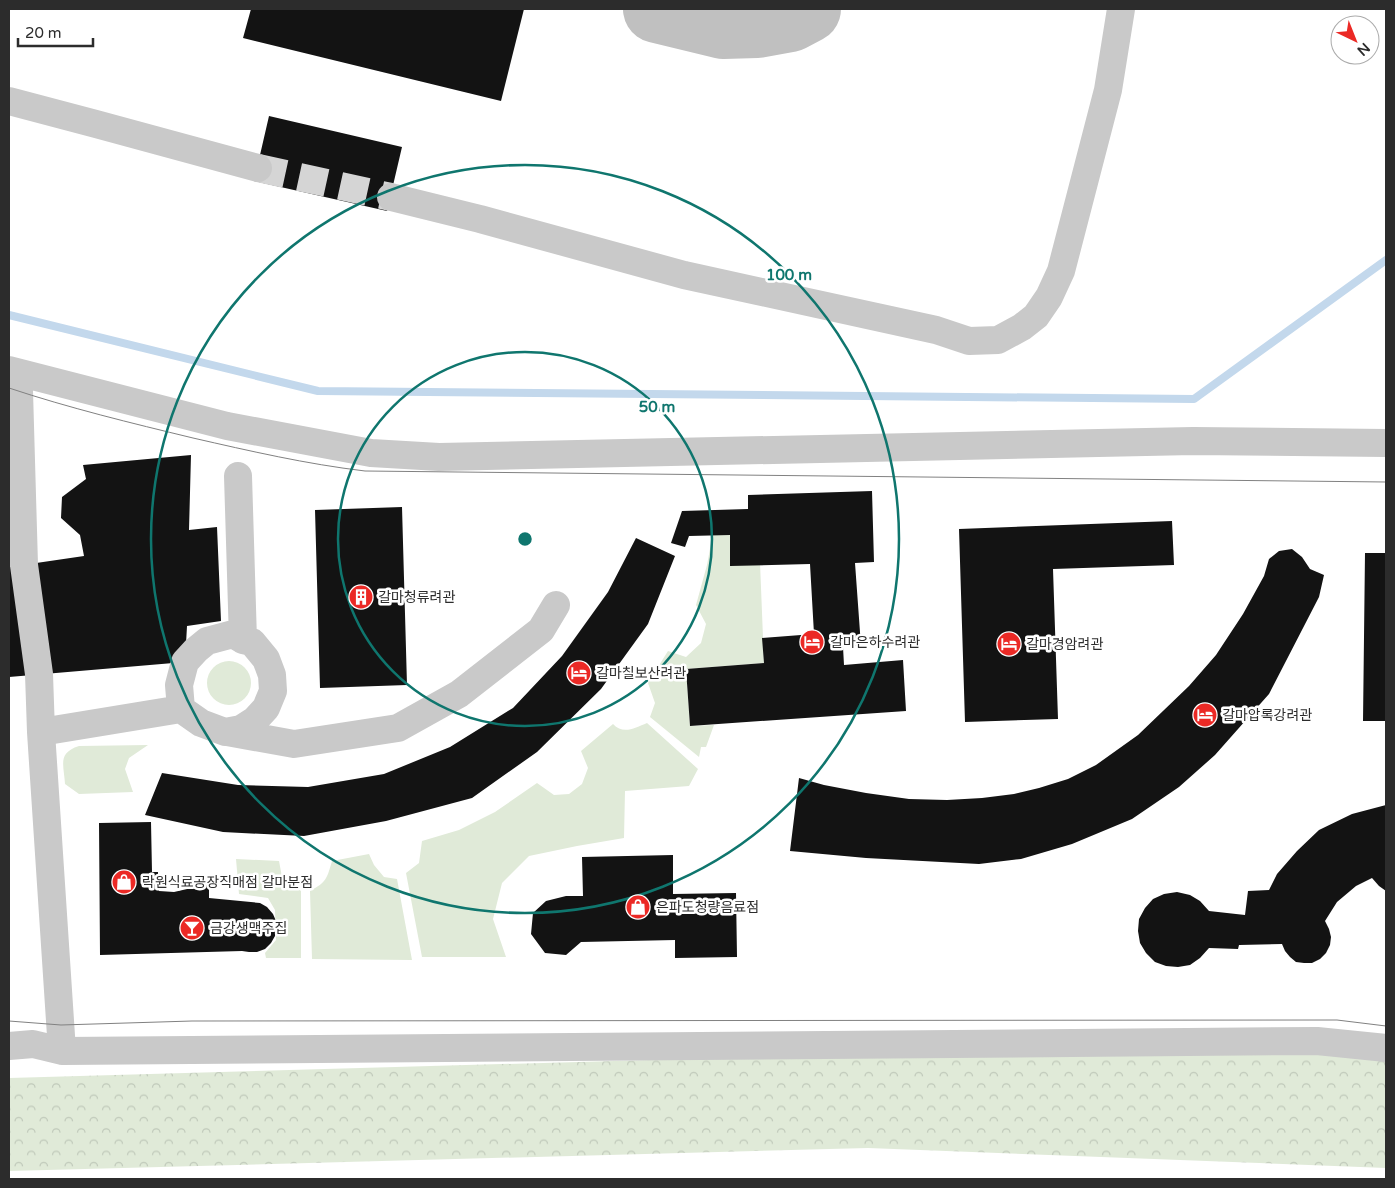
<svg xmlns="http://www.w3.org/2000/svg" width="1395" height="1188" font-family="'Varela Round','Noto Sans KR',sans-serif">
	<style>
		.grass { fill: #e0ead8 }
		.park { fill: url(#park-crowns) }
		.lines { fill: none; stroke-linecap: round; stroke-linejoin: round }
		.stream { stroke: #c3d8ec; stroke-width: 8 }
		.taxiway { stroke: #c0c0c0; stroke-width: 68 }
		.building { fill: #131313 }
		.minor-tunnel { stroke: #d5d5d5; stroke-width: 28; stroke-dasharray: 28 14; stroke-linecap: butt }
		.minor { stroke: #c9c9c9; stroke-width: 28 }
		.tram { stroke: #818181; stroke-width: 1 }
		.ring { fill: none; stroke: #0f766e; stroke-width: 2.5 }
		.labels { text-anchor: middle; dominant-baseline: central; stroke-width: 5; stroke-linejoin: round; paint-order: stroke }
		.poi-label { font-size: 14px; fill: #2c2c2c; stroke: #fff; text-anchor: start }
		.centre { fill: #0f766e; stroke: #fff; stroke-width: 2.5 }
		.ring-label { font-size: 15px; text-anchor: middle; font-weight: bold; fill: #0f766e; stroke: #fff; stroke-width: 5; stroke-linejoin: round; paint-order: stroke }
	</style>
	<defs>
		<pattern id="park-crowns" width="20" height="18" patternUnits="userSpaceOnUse" patternTransform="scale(1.25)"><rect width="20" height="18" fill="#e0ead8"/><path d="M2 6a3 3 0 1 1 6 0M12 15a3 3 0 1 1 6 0" fill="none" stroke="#c0c9ba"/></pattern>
	</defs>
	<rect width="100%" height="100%" fill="#fff"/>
	<path class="grass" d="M758 512 764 663 686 669 690 726 714 725 706 747H701L699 757 650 717 655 703 648 683 668 651 686 657 701 643 706 624 696 605 707 565 715 522Z
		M207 683a22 22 0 1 1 44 0a22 22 0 1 1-44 0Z
		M647 723 698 769 689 786 625 791 624 838 577 846 529 856 502 883 493 919 506 957H422L406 873 419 863 422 841 459 830 495 812 537 783 554 795 569 794 582 784 588 768 581 751 613 724C623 735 635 728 647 723Z
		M148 745 129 758 125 769 133 792 79 794 65 784C64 765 57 753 79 746Z
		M369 854 374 865 384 877 397 879 412 960 312 959 310 891C327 882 327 878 332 861Z
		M236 859 279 861 282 877 301 891V958H266L265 953 276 940 275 910 268 898 239 894Z"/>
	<path class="park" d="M1317 1041 1386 1048V1168L868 1148 9 1171V1078Z"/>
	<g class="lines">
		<path class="stream" d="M9 315 318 391 1194 399 1386 260"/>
		<path class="taxiway" d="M657 9 723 25 757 24 790 18 807 9"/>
	</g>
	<path class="building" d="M251 9H524L501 101 243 38Z
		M269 116 402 147 387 211 254 181Z
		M191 455 189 530 217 527 221 621 187 626 185 662 9 677V567L84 556 80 535 61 518 62 497 86 479 83 465Z
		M872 491 874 562 855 563 861 646 843 647 844 665 903 660 906 711 690 726 686 669 764 663 762 638 814 634 810 564 730 566V535L689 536 685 547 671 543 682 511 748 509V495Z
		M402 507 407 685 320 688 315 510Z
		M1172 521 1174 565 1053 569 1058 719 965 722 959 529Z
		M636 538 675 556 648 624 601 689 537 752 472 798 386 821 304 836 223 832 145 815 162 773 238 785 308 787 384 774 450 747 513 708 562 656 608 592Z
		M1292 549 1302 557 1310 569 1324 575 1319 597 1269 694 1215 755 1179 787 1132 819 1072 844 1021 859 979 864 866 858 790 851 799 778 824 785 866 793 909 799 947 800 982 798 1014 794 1039 788 1068 779 1096 765 1138 735 1189 686 1216 655 1243 614 1264 576 1269 559 1279 551Z
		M1365 553H1386V721H1363Z
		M1386 805V891L1379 886 1372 878 1356 886 1337 902 1325 921 1329 929 1331 937 1330 945 1326 953 1320 959 1312 963H1304L1296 962 1290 957 1285 951 1282 944 1239 945 1238 949 1209 948 1200 958 1190 965 1178 967 1166 966 1155 962 1146 953 1140 943 1138 931 1139 919 1145 908 1153 899 1164 894 1177 892 1190 895 1200 901 1209 911 1245 915 1248 891 1269 890 1277 874 1297 851 1319 830 1352 814Z
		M151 822 152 872H158V881L159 891 174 892 209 884V898L260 903 267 907 273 914 276 921 277 929 275 936 271 943 265 949 257 952H249L242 951 100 955 99 823Z
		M673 855V894L736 893 737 957 675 958V940L581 942 566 955 545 953 531 934 533 913 546 901 566 896H583L582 857Z"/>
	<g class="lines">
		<path class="minor-tunnel" d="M258 168 391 197"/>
		<path class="minor" d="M9 101 96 124 258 168
			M391 197 480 219 684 275 936 330 969 341 998 340 1022 327 1036 316 1049 297 1061 271 1108 90 1121 9
			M9 370 227 426 371 453 439 457 1193 441 1386 443
			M19 391 24 565 39 674 41 732 62 1051
			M238 476 243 640
			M41 732 181 709 201 723 225 732 241 729 255 720 266 708 273 691 272 675 266 659 252 642 243 640 233 634 207 641 196 650 185 662 179 685 181 709
			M227 732 294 744 398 728 459 694 541 630 556 605
			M9 1046 33 1044 62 1051 1317 1041 1386 1048"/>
		<path class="tram" d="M9 388C69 408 131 423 193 438 250 451 306 464 365 471L1386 482
			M9 1021 61 1025 192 1021 1337 1020 1386 1026"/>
	</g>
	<g class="ring">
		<circle cx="525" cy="539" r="187"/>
		<circle cx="525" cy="539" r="374"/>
	</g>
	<defs>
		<symbol id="building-disc" viewBox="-11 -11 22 22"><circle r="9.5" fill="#eb2925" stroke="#fff"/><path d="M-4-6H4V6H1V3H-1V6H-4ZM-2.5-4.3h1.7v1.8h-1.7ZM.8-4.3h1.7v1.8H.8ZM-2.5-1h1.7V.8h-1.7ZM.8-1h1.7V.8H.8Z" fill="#fff"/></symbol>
		<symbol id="hotel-disc" viewBox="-11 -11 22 22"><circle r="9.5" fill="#eb2925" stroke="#fff"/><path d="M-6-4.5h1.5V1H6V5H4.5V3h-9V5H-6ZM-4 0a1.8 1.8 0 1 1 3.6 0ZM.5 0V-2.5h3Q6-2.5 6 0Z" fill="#fff"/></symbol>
		<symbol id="shop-disc" viewBox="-11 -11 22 22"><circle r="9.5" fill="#eb2925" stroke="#fff"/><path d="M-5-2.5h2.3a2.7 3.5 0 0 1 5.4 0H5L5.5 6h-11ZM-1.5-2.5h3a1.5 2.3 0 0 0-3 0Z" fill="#fff"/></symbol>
		<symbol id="bar-disc" viewBox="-11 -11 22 22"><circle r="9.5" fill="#eb2925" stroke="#fff"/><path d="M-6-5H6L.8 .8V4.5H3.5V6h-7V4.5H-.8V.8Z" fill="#fff"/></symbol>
	</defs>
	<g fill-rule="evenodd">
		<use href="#building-disc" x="347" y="583" width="28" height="28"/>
		<use href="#hotel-disc" x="798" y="628" width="28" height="28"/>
		<use href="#hotel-disc" x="995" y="630" width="28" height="28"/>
		<use href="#hotel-disc" x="565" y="659" width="28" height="28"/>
		<use href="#hotel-disc" x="1191" y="701" width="28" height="28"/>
		<use href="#shop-disc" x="110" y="868" width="28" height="28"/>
		<use href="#shop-disc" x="624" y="893" width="28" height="28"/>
		<use href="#bar-disc" x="178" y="914" width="28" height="28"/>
	</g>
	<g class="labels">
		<g class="poi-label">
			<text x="378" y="597">갈마청류려관</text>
			<text x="830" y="642">갈마은하수려관</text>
			<text x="1026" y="644">갈마경암려관</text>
			<text x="596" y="673">갈마칠보산려관</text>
			<text x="1222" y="715">갈마압록강려관</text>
			<text x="142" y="882">락원식료공장직매점 갈마분점</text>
			<text x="656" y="907">은파도청량음료점</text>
			<text x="210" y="928">금강생맥주집</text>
		</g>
	</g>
	<circle cx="525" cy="539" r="8" class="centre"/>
	<g class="ring-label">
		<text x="789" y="280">100 m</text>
		<text x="657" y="412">50 m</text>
	</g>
	<rect width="1395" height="1188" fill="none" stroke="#2c2c2c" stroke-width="20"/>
	<g transform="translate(1355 40) rotate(137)"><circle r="24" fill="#ffffff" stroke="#ababab"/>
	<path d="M0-4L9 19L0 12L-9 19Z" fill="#eb2925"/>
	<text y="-8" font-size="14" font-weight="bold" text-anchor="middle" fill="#2c2c2c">N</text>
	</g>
	<path d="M18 38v8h75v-8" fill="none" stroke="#2c2c2c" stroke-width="2.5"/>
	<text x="25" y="38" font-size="15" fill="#2c2c2c" stroke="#ffffff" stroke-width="4" paint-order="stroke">20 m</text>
</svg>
